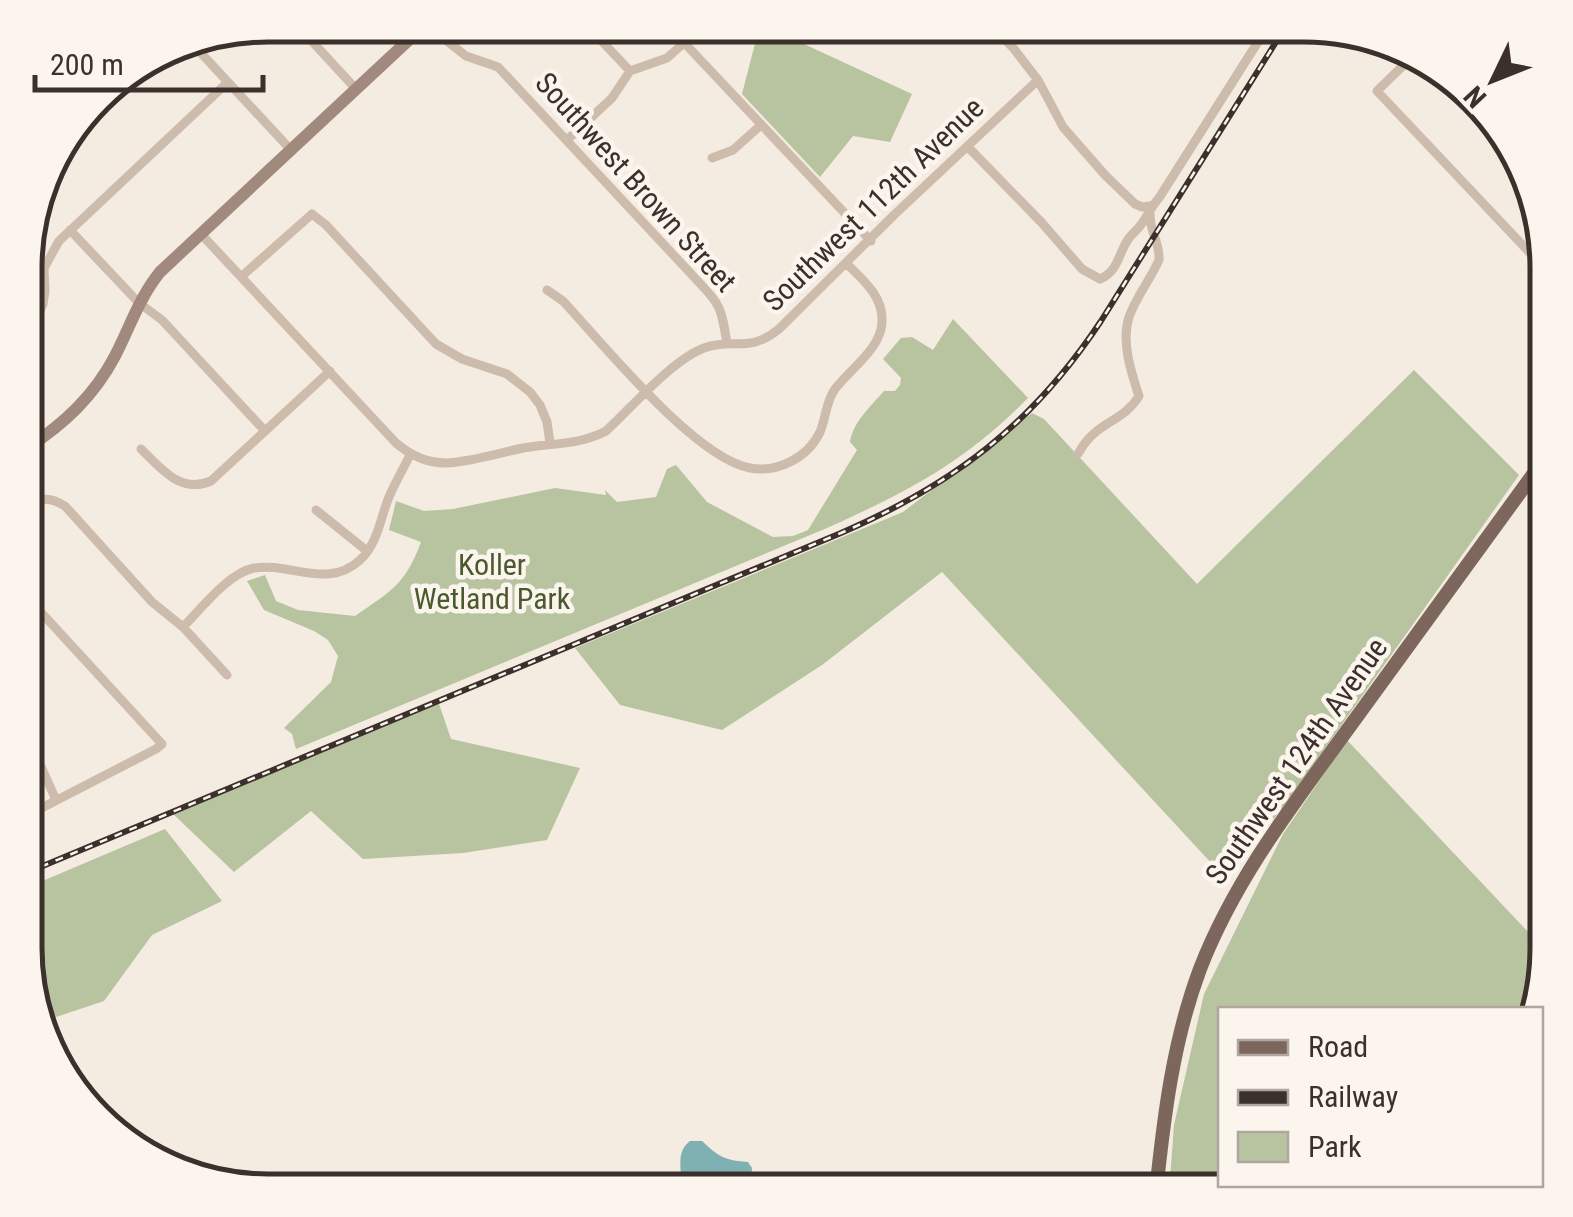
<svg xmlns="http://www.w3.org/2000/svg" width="1573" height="1217" font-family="'Roboto Condensed',sans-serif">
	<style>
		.green { fill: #b8c4a0 }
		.water { fill: #7fb0b2 }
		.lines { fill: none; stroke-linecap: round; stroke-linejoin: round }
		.street { stroke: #cdbbac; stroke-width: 9 }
		.secondary { stroke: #a18a7d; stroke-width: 12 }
		.primary { stroke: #7d675c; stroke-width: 14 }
		.rail-casing { stroke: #3b302b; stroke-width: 6 }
		.rail { stroke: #fbf5ee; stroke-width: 2.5; stroke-dasharray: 8; stroke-linecap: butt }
		.labels { text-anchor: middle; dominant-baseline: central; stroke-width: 9; stroke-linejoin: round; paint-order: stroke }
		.street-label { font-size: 30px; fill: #3b302b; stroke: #fbf5ee }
		.park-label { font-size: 30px; fill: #4a5a2e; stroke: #fbf5ee }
		.rim { fill: none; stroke: #3b302b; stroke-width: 5 }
	</style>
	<rect width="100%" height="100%" fill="#f4ebe1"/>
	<path class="green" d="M758 32H778L912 94 890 142 853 136 820 177 742 94Z
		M953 319 1028 398C965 462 907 492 827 528L296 749 292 734 284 728 331 682 338 656 328 640 314 631 264 610 247 581 265 575 276 601 298 610 355 616C391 591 405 585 421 542L389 530 396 501 424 511 453 509 555 488 606 495 605 490 617 502 656 497 667 469 676 465 707 502 773 537 793 536 808 530 857 450 850 442C853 422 871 406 884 391H895L900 385 901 378 883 359 901 338 912 337 933 350Z
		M1414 370 1519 475 1287 802 1226 879 942 572 822 665 722 730 620 705 575 648 903 512 1032 413 1044 419 1197 584Z
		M438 701 451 739 580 768 547 840 463 853 363 859 311 811 234 872 171 812Z
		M1347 740 1547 952V965L1537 1009 1220 1010V1184L1342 1185 1304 1192H1169L1174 1125 1204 994 1283 834Z
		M165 829 222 901 152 935 104 1001 41 1022 26 965V888Z"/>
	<path class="water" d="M690 1141H702C719 1157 724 1160 748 1162L752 1168 750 1192H647L653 1187 675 1184 681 1179C681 1164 677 1151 690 1141Z"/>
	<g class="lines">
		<path class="street" d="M995 29 1014 49 1038 80 1063 127 1105 175 1135 204 1142 207 1150 206
			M675 33 871 241
			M595 34 630 71
			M439 35 466 56 498 67 694 277C721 306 721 305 727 344
			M308 37 356 89
			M188 39 291 150
			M1415 54 1377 91 1548 272
			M567 140 612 98 630 71 667 58 684 43
			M968 147 1042 223 1082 269 1100 279C1119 271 1118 253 1129 238 1132 234 1137 230 1140 226 1148 216 1150 208 1159 198L1268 26
			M712 158 733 150 761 125
			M70 230 139 303 162 320 265 431
			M201 234 396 443C410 455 426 463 446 463 470 462 499 453 523 448 552 443 580 445 606 431 632 407 672 360 704 348 734 337 748 354 779 329L894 215 1038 80
			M27 265 44 268
			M242 276 312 214 326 225 436 344 462 359 507 374 530 392 540 405 547 422 550 443
			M547 290 563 301C603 344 695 458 750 468 777 473 808 458 820 432 826 418 826 401 835 389 850 369 882 348 882 321 883 296 863 280 847 264
			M27 330 36 319 43 304 45 291 44 268 59 241 228 82
			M141 449C162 469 180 494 211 481L330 371
			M1078 454C1096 420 1122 424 1139 396 1131 372 1121 342 1129 317 1136 297 1150 280 1159 260 1160 242 1150 234 1150 214
			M27 506C41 497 50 497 65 506L152 602 183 627 227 675
			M316 510 367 551
			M183 627C201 609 228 573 254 568 289 562 328 590 360 560 378 543 380 519 389 497 395 483 403 469 410 455
			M39 762 56 800
			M26 816 156 749 162 744 26 596"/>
		<path class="secondary" d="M27 448C64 424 94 396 115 356 130 327 139 298 160 272L413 36"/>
		<path class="primary" d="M1156 1192C1164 1116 1173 1041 1200 969 1236 876 1298 798 1356 718 1420 630 1484 542 1548 454"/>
		<defs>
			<path id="rail" d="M26 873 841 533C954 484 1032 425 1101 321L1286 26"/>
		</defs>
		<use href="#rail" class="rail-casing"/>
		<use href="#rail" class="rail"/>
	</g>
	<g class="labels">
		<g class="street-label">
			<text transform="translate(636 182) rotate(48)">Southwest Brown Street</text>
			<text transform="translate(873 204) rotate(-44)">Southwest 112th Avenue</text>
			<text transform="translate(1296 761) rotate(-55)">Southwest 124th Avenue</text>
		</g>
		<g class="park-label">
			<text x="492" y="564">Koller<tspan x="492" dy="34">Wetland Park</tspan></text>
		</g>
	</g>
	<path d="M0 0H1573V1217H0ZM268 42H1304A226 226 0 0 1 1530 268V948A226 226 0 0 1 1304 1174H268A226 226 0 0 1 42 948V268A226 226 0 0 1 268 42Z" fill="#fbf5ee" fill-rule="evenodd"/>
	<path class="rim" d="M268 42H1304A226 226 0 0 1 1530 268V948A226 226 0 0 1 1304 1174H268A226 226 0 0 1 42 948V268A226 226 0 0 1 268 42Z"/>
	<rect x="1218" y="1007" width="325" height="180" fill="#fbf5ee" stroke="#aea6a0" stroke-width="2.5"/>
	<rect x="1238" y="1040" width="50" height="15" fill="#7d675c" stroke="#aea6a0" stroke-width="2.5"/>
	<text x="1308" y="1057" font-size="30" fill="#3b302b">Road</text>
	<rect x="1238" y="1090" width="50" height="15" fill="#3b302b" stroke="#aea6a0" stroke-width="2.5"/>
	<text x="1308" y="1107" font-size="30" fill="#3b302b">Railway</text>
	<rect x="1238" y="1132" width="50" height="30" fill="#b8c4a0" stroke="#aea6a0" stroke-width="2.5"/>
	<text x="1308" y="1157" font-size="30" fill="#3b302b">Park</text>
	<g transform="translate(1493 80) rotate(227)" stroke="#fbf5ee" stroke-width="8" paint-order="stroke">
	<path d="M0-8L18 38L0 25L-18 38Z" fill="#3b302b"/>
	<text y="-15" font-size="28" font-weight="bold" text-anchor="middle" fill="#3b302b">N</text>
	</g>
	<path d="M35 75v15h228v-15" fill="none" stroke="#3b302b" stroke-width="5"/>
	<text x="50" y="75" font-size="30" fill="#3b302b" stroke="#fbf5ee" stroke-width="8" paint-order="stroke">200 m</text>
</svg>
